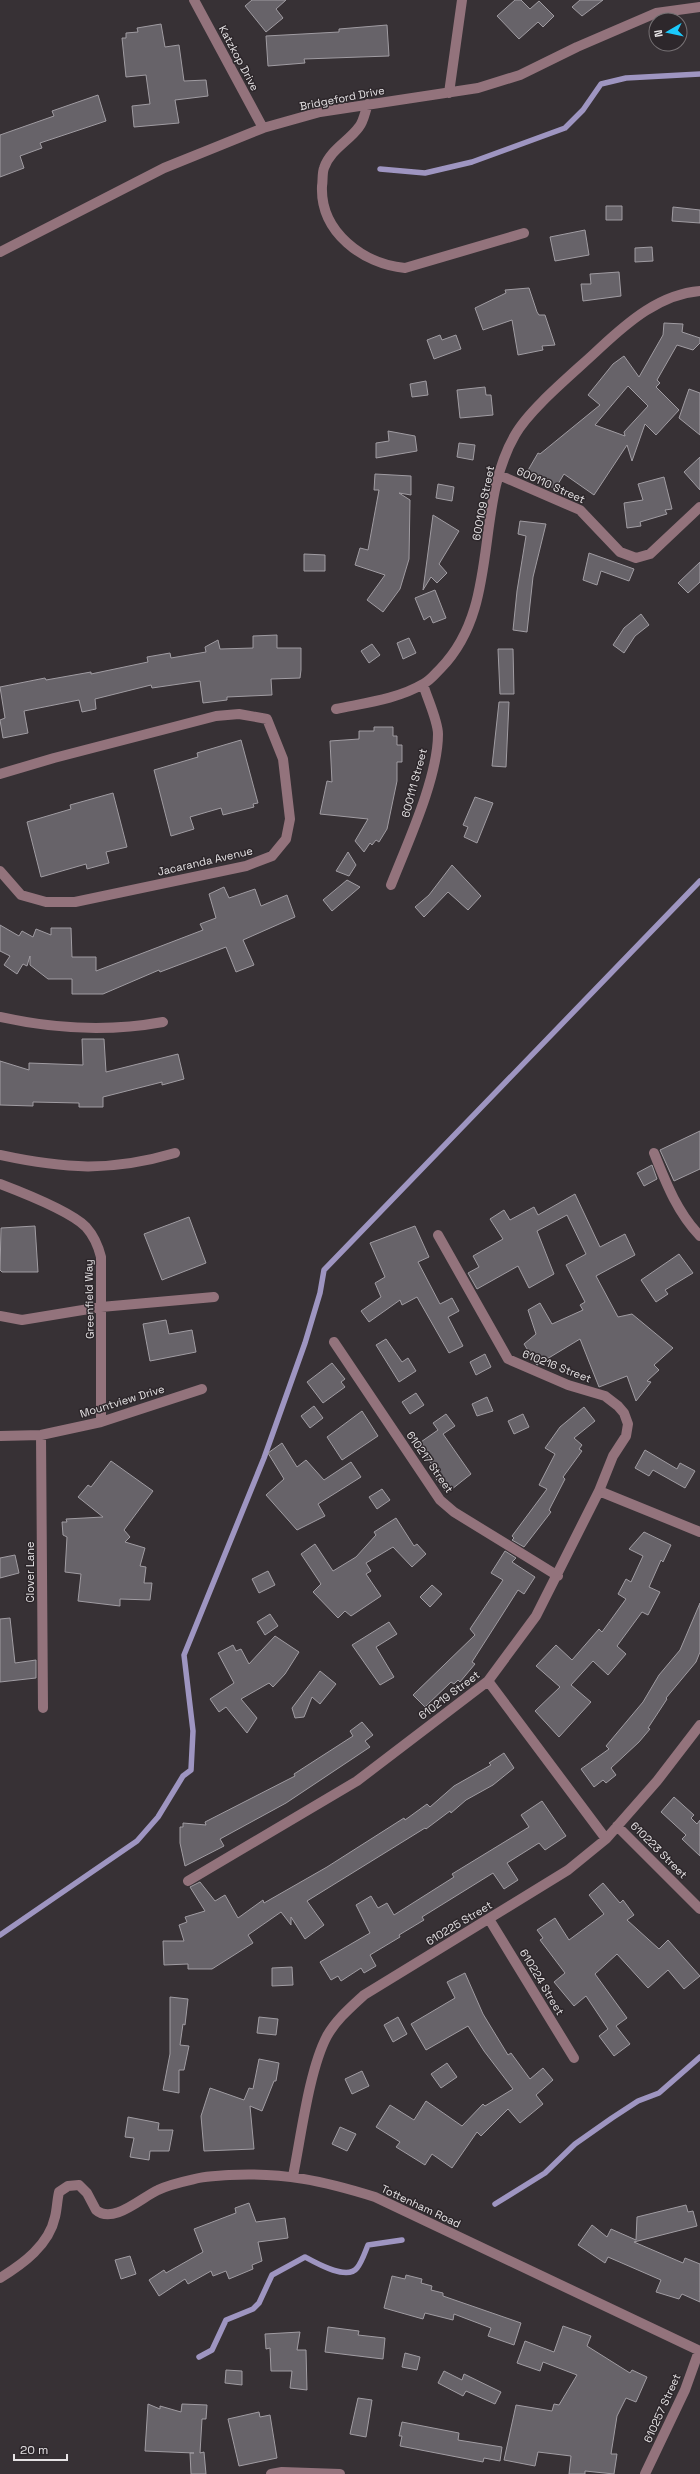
<svg xmlns="http://www.w3.org/2000/svg" width="700" height="2474" font-family="'Space Grotesk',sans-serif">
	<style>
		.lines { fill: none; stroke-linecap: round; stroke-linejoin: round }
		.stream { stroke: #9e95c1; stroke-width: 5.5 }
		.building { fill: #676369; stroke: #a09ca2; fill-rule: evenodd }
		.minor { stroke: #93737c; stroke-width: 10 }
		.labels { text-anchor: middle; dominant-baseline: central; stroke-width: 3; stroke-linejoin: round; paint-order: stroke }
		.street-label { font-size: 11px; fill: #e6e3e5; stroke: #2d272b }
	</style>
	<rect width="100%" height="100%" fill="#373135"/>
	<g class="lines">
		<path class="stream" d="M380 169 425 173 472 162 565 128 583 110 601 84 626 78 700 74
			M0 1935 137 1841 158 1817 183 1776 191 1770 193 1731 184 1655 264 1458 305 1343 320 1293 324 1270 700 881
			M495 2204 545 2173 575 2144 612 2118 638 2101 659 2093 700 2057
			M199 2357 212 2350 226 2320 253 2309 259 2303 272 2275 305 2257C316 2263 347 2281 357 2268 362 2262 365 2252 368 2245L402 2240"/>
	</g>
	<path class="building" d="M252 0H286L276 9 283 18 266 32 245 6Z
		M515 0H521L530 9 539 1 554 16 543 27 538 22 519 39 497 16Z
		M580 0H603L582 16 572 7Z
		M161 24 165 47 179 45 184 81 206 80 208 96 175 100 179 123 134 127 132 106 150 104 146 75 126 77 122 38H126V33L138 32 137 28Z
		M387 25 389 56 304 59 305 63 268 66 266 36 339 32V29Z
		M98 95 106 121 40 143 42 148 20 156 24 168 0 177V135L54 116 52 111Z
		M606 206H622V220H606Z
		M673 207 700 210V223L672 221Z
		M585 230 589 255 555 261 550 237Z
		M652 247 653 261 635 262V248Z
		M619 272 621 296 583 301 581 284H591L590 274Z
		M529 288 537 312 539 315H545L555 345 542 346 543 350 518 355 512 320 483 330 475 308 506 293 505 290Z
		M664 323 683 324 682 332 700 338V343L693 350 677 345 657 380 660 383 656 387 679 410 656 435 645 424 632 461 627 445 594 495 564 474 555 489 527 472 538 453 540 454 600 405 588 395 613 364 624 356 639 377 663 335ZM628 386 648 406 624 432 625 436 595 425Z
		M440 335 442 340 456 335 461 349 434 359 427 340Z
		M426 381 428 395 412 397 410 384Z
		M485 387 486 395H491L493 415 460 418 457 390Z
		M689 389 700 393V435L679 418Z
		M388 431 415 436 417 451 376 458V443L389 441Z
		M459 443 475 445 473 460 457 457Z
		M700 457V490L684 472Z
		M375 474 411 476V495L399 493 410 500 409 559 400 589 383 612 367 600 385 575 355 565 360 548 368 550 379 490H374Z
		M664 477 672 509 665 510 667 514 640 522 641 526 627 528 624 503 643 500 638 484Z
		M438 484 454 487 452 501 436 498Z
		M433 515 459 531 439 564 447 573 437 583 431 577 423 590Z
		M520 521 546 524 533 577 527 632 513 630 517 591 526 536 518 534Z
		M589 553 634 569 629 581 601 571 597 585 583 580Z
		M304 554 325 555V571H304Z
		M700 562V582L688 593 678 583Z
		M435 590 446 618 433 623 430 616 424 620 415 598Z
		M641 614 649 625 635 636 624 653 613 645 624 628Z
		M277 635V648H301V670L300 678 271 679 272 695 227 697V700L203 703 200 681 152 688 151 685 95 699 96 709 82 712 79 700 24 711 28 733 3 738 0 720 5 718 0 687 45 678 46 680 91 672V674L148 662 147 657 170 653 171 658 206 652 205 647 218 640 220 649 253 648V636Z
		M409 638 416 653 403 659 397 643Z
		M372 644 380 655 369 663 361 651Z
		M498 649H513L514 694H500Z
		M499 702H509L506 767 492 766Z
		M374 727H393V736H397V745H402V762H397V781L387 829 379 842 376 840 372 845 370 843 364 852 355 841 368 819 320 814 327 781 332 782 330 741 359 739V731H374Z
		M241 740 258 803 253 804 254 807 223 815 221 808 190 817 194 829 171 836 154 770 198 757 197 753Z
		M113 793 127 847 106 852 109 863 87 869 86 864 41 877 27 822 71 809 70 805Z
		M475 797 493 803 477 843 464 837 468 827 463 825Z
		M348 852 356 865 349 876 336 871Z
		M452 865 481 896 468 910 448 892 424 917 415 907 429 895Z
		M347 880 360 887 332 911 323 900Z
		M224 887 229 898 255 889 261 906 287 895 295 917 243 940 254 965 236 972 226 947 160 972 159 970 103 994H72V979H48L30 965V956L27 966 23 964 17 974 4 965 10 956 0 951V925L19 936 22 931 33 937 36 929 51 935V928H71L72 957H96V971L203 930 200 924 216 918 209 894Z
		M82 1039H104L106 1072 178 1054 184 1079 162 1085V1082L103 1097V1107H79V1103L33 1102V1106L0 1105V1061L29 1070V1063L83 1065Z
		M700 1131V1169L674 1181 660 1150Z
		M652 1165 657 1179 644 1186 637 1173Z
		M575 1194 600 1247 625 1234 635 1255 596 1276 618 1317 632 1314 673 1348 654 1365 659 1370 647 1381 651 1382 636 1401 627 1376 599 1387 580 1339 537 1365 524 1344 536 1334 528 1310 540 1303 552 1324 583 1310 580 1305 585 1302 566 1265 586 1254 567 1215 537 1231 554 1274 529 1288 518 1266 477 1289 468 1273 479 1267 473 1256 503 1239 490 1219 504 1210 510 1220 534 1207 538 1215Z
		M189 1217 206 1263 162 1280 144 1234Z
		M35 1226 38 1272H2L0 1270 1 1228Z
		M415 1226 429 1257 418 1262 440 1304 452 1298 459 1311 448 1317 463 1346 449 1353 417 1297 402 1305 400 1300 369 1322 361 1311 381 1297 375 1283 385 1277 370 1243Z
		M679 1254 693 1273 665 1290 668 1294 656 1302 641 1280Z
		M166 1320 169 1334 192 1330 196 1352 150 1361 143 1324Z
		M386 1339 402 1362 408 1358 416 1371 399 1382 376 1345Z
		M485 1354 491 1367 476 1375 470 1362Z
		M332 1363 345 1379 341 1382 345 1387 323 1403 307 1382Z
		M416 1393 424 1405 410 1414 402 1402Z
		M487 1397 493 1411 477 1416 472 1404Z
		M314 1406 323 1418 310 1428 301 1416Z
		M584 1407 595 1421 574 1438 582 1445 579 1449 582 1451 563 1477 565 1479 549 1510 551 1512 524 1547 512 1540 514 1538 512 1536 547 1489 539 1485 555 1454 545 1448 560 1427Z
		M362 1411 378 1436 342 1460 327 1437Z
		M446 1414 455 1426 443 1434 471 1474 447 1493 433 1475 437 1472 418 1444 438 1430 433 1423Z
		M523 1414 529 1427 514 1434 508 1421Z
		M282 1443 297 1467 306 1460 324 1480 351 1462 361 1477 318 1504 325 1516 297 1530 266 1495 284 1479 268 1453Z
		M645 1450 677 1469 680 1463 695 1471 685 1488 653 1470 649 1476 635 1468Z
		M111 1461 153 1491 124 1530 130 1537 125 1542 145 1548 140 1566 146 1567 144 1583H152L150 1600 120 1599V1606L78 1601 81 1574 65 1572 67 1537 63 1535 62 1522H67L66 1519 103 1517 78 1497 88 1485 91 1487Z
		M382 1489 390 1500 377 1509 369 1497Z
		M396 1518 414 1546 417 1544 426 1554 412 1567 393 1547 366 1563 371 1571 366 1574 381 1596 351 1616 345 1611 338 1618 313 1592 321 1584 301 1554 315 1544 333 1571 356 1557 376 1535 374 1532Z
		M644 1532 671 1545 663 1562 661 1560 649 1587 660 1592 648 1615 642 1612 617 1646 626 1654 608 1675 593 1661 571 1685 591 1702 559 1737 535 1711 560 1687 536 1666 556 1645 572 1660 599 1629 602 1632 626 1599 618 1594 626 1579 631 1582 643 1556 629 1549Z
		M505 1551 516 1558 512 1562 535 1577 524 1594 518 1590 472 1662 475 1664 460 1682 458 1680 454 1684 451 1682 425 1707 413 1695 475 1635 470 1629 503 1580 491 1573Z
		M15 1555 19 1573 0 1578V1558Z
		M268 1571 275 1585 259 1593 252 1579Z
		M432 1585 442 1594 430 1607 420 1597Z
		M700 1603V1652L696 1662 666 1698 667 1699 648 1728 650 1729 639 1742 611 1768 616 1775 606 1783 603 1780 594 1787 581 1769 609 1749 606 1746 643 1702 659 1675 680 1650Z
		M270 1614 278 1626 265 1635 257 1622Z
		M10 1618 15 1663 36 1660V1678L0 1682V1619Z
		M389 1622 397 1634 376 1647 394 1677 380 1685 352 1645Z
		M275 1636 299 1652 285 1674 273 1687 269 1683 241 1699 257 1718 247 1733 226 1707 219 1712 210 1699 234 1683 218 1653 233 1645 236 1651 241 1649 249 1664Z
		M320 1671 336 1684 320 1704 312 1697 304 1717 295 1718 292 1708Z
		M362 1722 373 1735 365 1741 370 1747 286 1803 220 1839 224 1846 185 1866 180 1843V1827H183V1823L206 1825 205 1822 295 1776 294 1774 353 1736 350 1731Z
		M504 1753 514 1768 493 1785 466 1800 451 1813 450 1811 426 1829 425 1828 307 1901 324 1925 305 1939 291 1917V1925L281 1912 248 1935 253 1943 212 1969H188V1964L164 1965 163 1941H184L179 1925 187 1922 185 1917 205 1911 190 1887 200 1882 215 1901 225 1895 238 1918 263 1900 264 1903 327 1867 404 1818 405 1820 427 1804 430 1807 454 1786 491 1765 489 1763Z
		M674 1797 694 1815 691 1818 697 1824 700 1820V1856L682 1839 686 1835 661 1812Z
		M542 1801 566 1836 545 1850 539 1843 507 1863 518 1880 504 1889 493 1873 422 1917 424 1920 399 1935 400 1937 370 1955 376 1966 364 1973 361 1968 341 1981 338 1976 331 1980 320 1962 370 1933 356 1905 371 1896 378 1908 387 1903 394 1915 454 1877 452 1874 529 1827 521 1815Z
		M603 1883 620 1903 623 1900 634 1915 627 1920 659 1949 668 1940 700 1976 684 1989 668 1970 648 1988 617 1954 595 1974 627 2018 616 2026 630 2044 614 2056 599 2036 608 2029 586 1996 574 2006 554 1982 565 1973 540 1940 543 1938 537 1930 555 1918 569 1940 604 1914 589 1895Z
		M292 1967 293 1985 272 1986V1968Z
		M465 1973 483 2014 508 2055 511 2053 530 2079 543 2068 553 2080 536 2095 543 2104 520 2123 508 2109 481 2136 477 2132 452 2168 432 2154 425 2165 396 2147 400 2142 376 2127 390 2105 414 2120 426 2101 462 2126 483 2104 485 2106 513 2089 484 2051 468 2026 426 2050 411 2024 455 1998 447 1982Z
		M170 1997 188 1999 185 2025 183 2024 180 2045 189 2046 184 2070H179V2093L163 2090 170 2054Z
		M259 2017 278 2019 276 2035 257 2033Z
		M398 2017 407 2034 393 2042 384 2025Z
		M259 2059 279 2063 276 2081H274L262 2111 250 2106 254 2149 204 2151 201 2116 210 2088 244 2100 249 2088 253 2089Z
		M447 2063 457 2077 441 2088 431 2074Z
		M362 2071 369 2086 352 2094 345 2079Z
		M128 2117 159 2123 158 2130H173L169 2151H150L149 2160 130 2157 134 2138 125 2137Z
		M340 2127 356 2134 347 2151 332 2144Z
		M249 2203 256 2222 285 2218 288 2238 258 2242 262 2261 252 2265 253 2269 229 2279 226 2271 213 2276 211 2271 188 2284 185 2279 159 2296 149 2280 164 2270 166 2273 203 2252 194 2229 236 2213 235 2208Z
		M686 2205 688 2212 693 2211 697 2226 634 2242 683 2263 685 2258 700 2264V2302L682 2294 679 2299 656 2292 661 2280 608 2257 605 2263 578 2245 592 2225 607 2237 611 2229 636 2240 637 2217Z
		M130 2256 136 2274 121 2279 115 2260Z
		M406 2275 422 2279 421 2283 432 2286 431 2290 443 2293V2296L521 2323 514 2345 488 2336 491 2328 454 2314 453 2320 425 2313 423 2319 384 2308 392 2276 405 2279Z
		M563 2326 591 2336 587 2346 630 2373 632 2370 647 2377 636 2402 626 2398 617 2416 611 2454H617L614 2474 585 2471V2474H569L571 2456 538 2452 535 2466 504 2460 516 2405 552 2411 554 2404 559 2405 577 2375 543 2362 540 2371 517 2363 525 2341 554 2352Z
		M328 2327 359 2331 358 2335 385 2338 383 2359 325 2352Z
		M300 2332 297 2350H306L307 2390 290 2388 292 2371H271L270 2348 266 2349 265 2334Z
		M405 2353 420 2357 417 2370 402 2367Z
		M226 2370 242 2371V2385L225 2383Z
		M444 2371 462 2380 464 2374 501 2392 495 2404 466 2391 463 2396 438 2383Z
		M358 2398 372 2400 366 2437 350 2434Z
		M148 2404 160 2409V2406L181 2412 182 2404 207 2405 206 2419H202L200 2453 204 2452 206 2474H191L190 2453H194L145 2451Z
		M259 2412 260 2417 270 2415 277 2458 239 2466 228 2419Z
		M402 2422 459 2433 458 2440 502 2447 500 2461 484 2458 483 2462 400 2446 402 2436H399Z"/>
	<g class="lines">
		<path class="minor" d="M194 0 263 128
			M449 93 462 0
			M368 104C365 111 364 121 359 127 349 141 330 150 324 168 322 173 323 181 322 186 320 232 363 264 405 268L524 233
			M0 252 164 168 263 128 320 112 478 88 520 75 577 47 656 13 700 7
			M499 475 580 510 620 552 636 558 650 554 700 507
			M336 709C364 703 398 699 423 684 430 681 436 673 441 668 502 605 473 507 515 435 530 408 576 371 600 348 628 322 660 294 700 291
			M0 774 54 758 216 716 239 714 267 719 283 759 290 819 286 839 272 856 246 866 75 902H46L21 895 0 871
			M391 885C407 844 438 778 438 734 438 721 427 698 423 684
			M0 1017C54 1029 108 1032 163 1022
			M654 1153C666 1183 677 1212 700 1236
			M0 1155C64 1169 111 1172 175 1153
			M0 1184C21 1192 71 1212 86 1227 94 1236 98 1245 101 1257V1422
			M438 1235 508 1359 568 1385 605 1396 618 1406 624 1413 628 1424 626 1436 613 1456 599 1491
			M0 1316 22 1320 101 1307 214 1297
			M334 1342 440 1500 454 1512 558 1576
			M41 1435 43 1708
			M0 1436 41 1435 101 1422 202 1389
			M488 1681 606 1839
			M617 1826 700 1909
			M188 1881 357 1781 488 1681 536 1616 599 1491 700 1532
			M489 1919 574 2058
			M293 2176C301 2137 309 2070 327 2036 336 2020 350 2008 364 1995L568 1870 606 1839 657 1781 700 1725
			M0 2278C23 2264 49 2245 55 2217 57 2209 57 2201 59 2192L68 2186 79 2185 87 2193 96 2210C113 2225 142 2197 158 2190 170 2184 186 2181 199 2178 208 2176 219 2176 229 2175 283 2172 324 2181 375 2197L700 2351
			M271 2474 282 2472 340 2474
			M645 2474 685 2390 699 2351"/>
	</g>
	<g class="labels">
		<g class="street-label">
			<text transform="translate(239 58) rotate(62)">Katzkop Drive</text>
			<text transform="translate(342 98) rotate(-11)">Bridgeford Drive</text>
			<text transform="translate(551 485) rotate(24)">600110 Street</text>
			<text transform="translate(483 503) rotate(-79)">600109 Street</text>
			<text transform="translate(414 783) rotate(-75)">600111 Street</text>
			<text transform="translate(205 861) rotate(-13)">Jacaranda Avenue</text>
			<text transform="translate(89 1299) rotate(-91)">Greenfield Way</text>
			<text transform="translate(557 1366) rotate(21)">610216 Street</text>
			<text transform="translate(122 1401) rotate(-17)">Mountview Drive</text>
			<text transform="translate(430 1462) rotate(55)">610217 Street</text>
			<text transform="translate(30 1572) rotate(-90)">Clover Lane</text>
			<text transform="translate(449 1695) rotate(-37)">610219 Street</text>
			<text transform="translate(659 1850) rotate(45)">610223 Street</text>
			<text transform="translate(459 1923) rotate(-31)">610225 Street</text>
			<text transform="translate(542 1982) rotate(59)">610224 Street</text>
			<text transform="translate(421 2206) rotate(25)">Tottenham Road</text>
			<text transform="translate(662 2408) rotate(-66)">610257 Street</text>
		</g>
	</g>
	<g transform="translate(668 32) rotate(261)"><circle r="19" fill="#2d272b" stroke="#777275"/>
	<path d="M0-3L7 15L0 10L-7 15Z" fill="#1bcafc"/>
	<text y="-6" font-size="11" font-weight="bold" text-anchor="middle" fill="#e6e3e5">N</text>
	</g>
	<path d="M14 2454v6h53v-6" fill="none" stroke="#e6e3e5" stroke-width="2"/>
	<text x="20" y="2454" font-size="12" fill="#e6e3e5" stroke="#2d272b" stroke-width="3" paint-order="stroke">20 m</text>
</svg>
